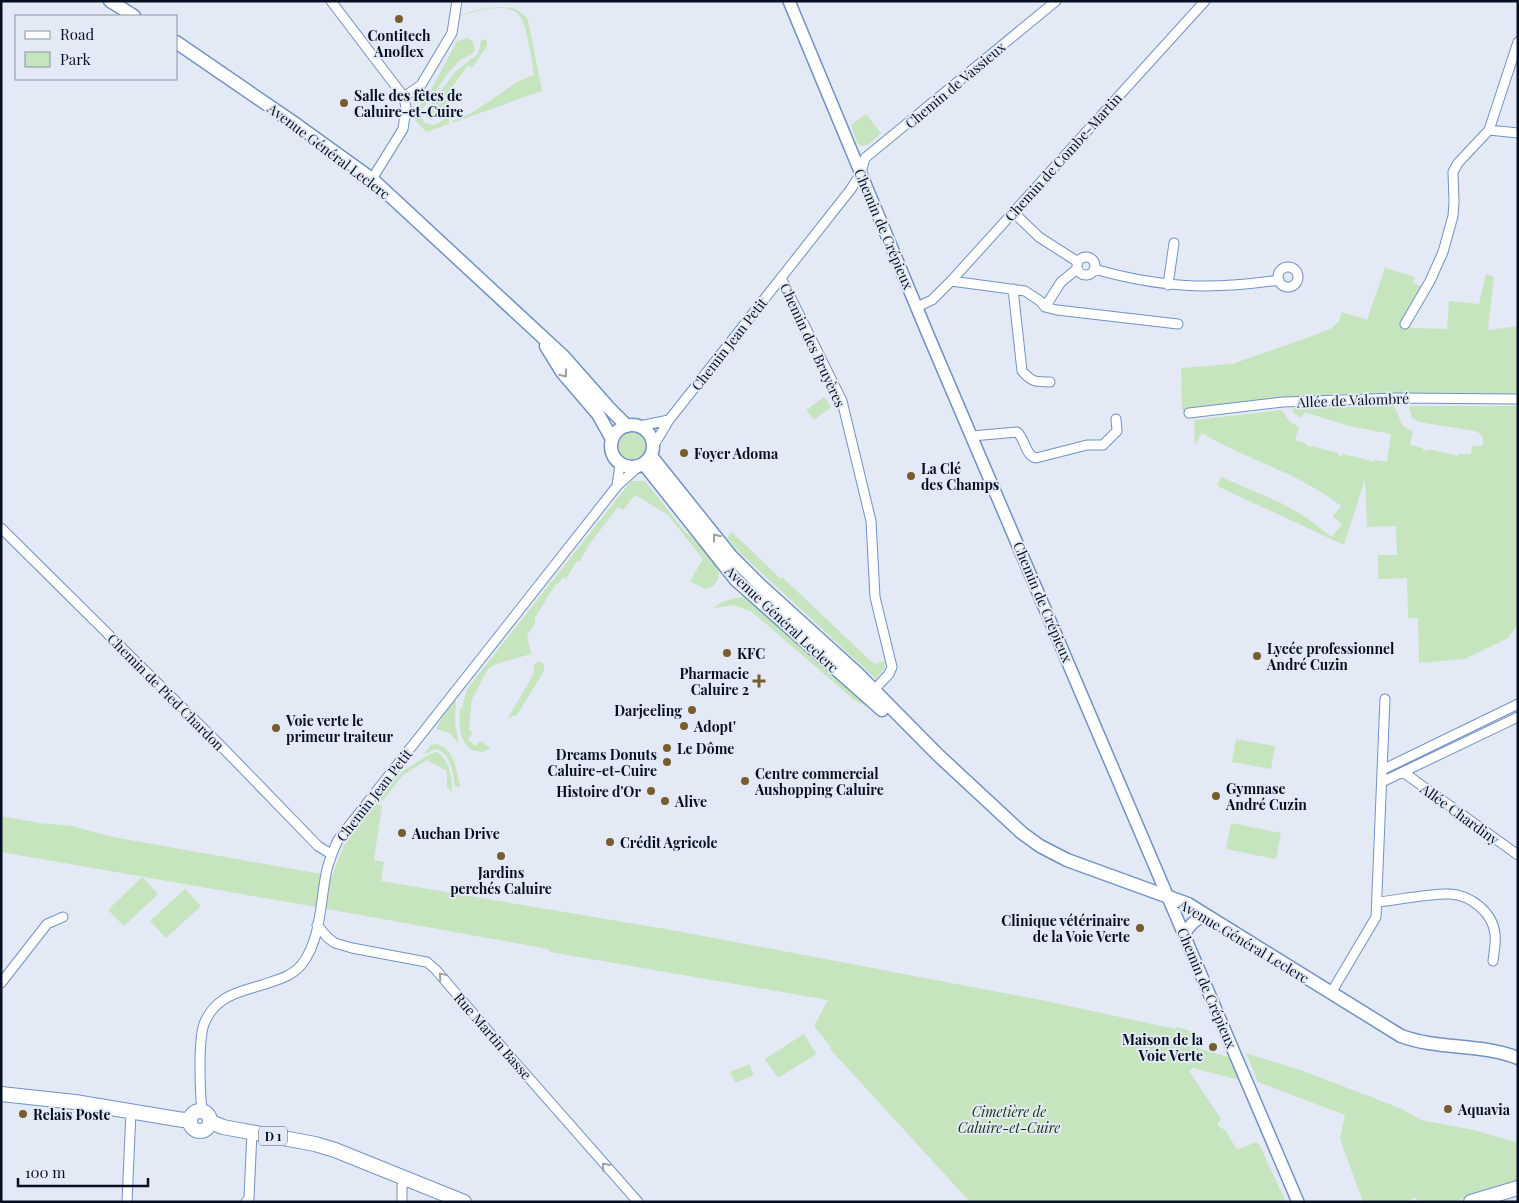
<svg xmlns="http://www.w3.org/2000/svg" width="1519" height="1203" font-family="'Playfair Display',serif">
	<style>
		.green { fill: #c6e4be }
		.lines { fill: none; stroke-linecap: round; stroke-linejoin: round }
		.minor-casing { stroke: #7192c5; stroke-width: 11 }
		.tertiary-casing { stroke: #7192c5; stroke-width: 14 }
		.secondary-casing { stroke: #7192c5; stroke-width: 15 }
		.primary-casing { stroke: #7192c5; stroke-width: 16 }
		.minor { stroke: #fff; stroke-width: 9 }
		.tertiary { stroke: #fff; stroke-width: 11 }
		.secondary { stroke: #fff; stroke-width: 12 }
		.primary { stroke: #fff; stroke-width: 14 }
		.oneway { stroke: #9b9fa7 }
		.poi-dot { fill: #775c2e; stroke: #e3eaf5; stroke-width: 2 }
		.labels { text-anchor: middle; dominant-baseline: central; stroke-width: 4; stroke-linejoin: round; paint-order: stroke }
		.shield { fill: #e3eaf5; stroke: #485161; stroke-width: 1 }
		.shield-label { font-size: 12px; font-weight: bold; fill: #051022 }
		.poi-label { font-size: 14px; font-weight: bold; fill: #051022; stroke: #e3eaf5; text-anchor: start }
		.street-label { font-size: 14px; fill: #051022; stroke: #e3eaf5 }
		.park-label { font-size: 14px; font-style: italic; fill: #123208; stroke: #e3eaf5 }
	</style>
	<rect width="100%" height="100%" fill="#e3eaf5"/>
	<path class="green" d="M501 7C512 7 521 10 528 20L542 91 452 123V121C469 116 485 104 500 94 511 86 521 78 534 75 532 61 527 24 519 15 508 1 474 12 460 16V15L481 9Z
		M468 38 473 42 475 50 472 54 460 60 448 73 420 113 424 122C436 128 441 123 447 113L449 117V124L426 132 415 120 417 109 430 92 457 41Z
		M484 39 487 41V46L472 68 468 65 444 99 447 102 437 118 431 120 428 118 426 113 427 110 456 71 478 54 481 41Z
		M866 114 881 133 869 144 861 146 857 143 851 125Z
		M1385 268 1415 277 1413 282 1423 288 1402 325 1413 328 1447 329 1449 301 1479 304 1486 274 1494 277 1488 330 1518 326V394C1451 394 1385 392 1319 395 1273 398 1227 405 1182 411L1181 368 1232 364 1307 338 1332 328 1339 321 1342 312 1367 320Z
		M824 397 831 407 814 420 806 410Z
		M1394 406 1403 426 1413 432 1410 445 1423 448V450L1427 451 1428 449 1458 456V454H1471L1472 446H1483C1484 439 1483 434 1475 431L1419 422 1412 418 1409 406H1518V624L1508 638 1465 659 1419 663 1418 618H1408L1407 578 1378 579V555H1397L1396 526 1367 527 1365 479 1344 545 1217 486 1221 477 1281 503 1304 516 1332 537 1342 524 1333 517 1341 506C1299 473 1247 460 1202 433L1195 445 1194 420 1282 410 1290 422 1299 427 1295 440 1307 444V446L1311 447 1312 446 1338 453V455L1342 456V454L1369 460V461L1373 462 1374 460 1387 462 1391 434 1349 426 1304 412 1302 418 1295 414 1292 410 1294 408Z
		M619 446a14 14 0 1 1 28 0a14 14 0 1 1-28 0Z
		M631 481H645L685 532C694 538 713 558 718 568 722 578 714 588 705 589L690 581 703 559 668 515 635 495 623 510 618 507 591 542 579 562 577 561 566 579 563 577 559 583 555 585 535 618V623L527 636 531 654 496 664 488 669 472 699 469 730 473 733 468 739 475 746 480 741 490 747C485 754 476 752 469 748 458 738 459 721 460 708H462L467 689Z
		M732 532 781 579 782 577 874 664 885 661 884 669 876 679 739 552 727 538Z
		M741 597 746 598 868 705 867 707 853 699 752 612 734 605 713 608 724 601Z
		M538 661 544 664V671L517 715 508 718 533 675 534 665Z
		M456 699 455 723 459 744 450 733 436 729 445 712Z
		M1236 739 1275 746 1271 769 1232 762Z
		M436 744C456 749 455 769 460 785L459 788 455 786C453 772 451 754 436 749L423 755 431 745Z
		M437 752C450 760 452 778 452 792L447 787V771L427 760 403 775 379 805 382 806 374 860 384 862 381 881 677 931 1046 1001 1175 1029 1177 1027 1194 1032 1191 1044 1155 1035 1156 1028 1154 1036 1229 1057 1239 1080 1193 1068 1189 1071 1221 1119 1217 1125 1226 1131 1237 1150 1256 1142 1259 1144 1286 1202H970L830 1049 831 1047 814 1026 828 1000 550 952 548 949 316 907 1 852V816L39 823 72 826 113 837 332 876 343 847 396 778 403 771 432 753Z
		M1231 823 1281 833 1276 859 1226 849Z
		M142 877 158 894 124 926 108 910Z
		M185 889 201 906 166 938 150 921Z
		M804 1034 816 1054 778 1078 765 1059Z
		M1246 1053 1306 1072 1402 1109 1421 1120 1474 1130 1518 1143V1181L1453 1202H1418L1416 1197 1404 1202H1363L1340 1139 1345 1115 1258 1082Z
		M749 1064 754 1075 735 1083 730 1072Z"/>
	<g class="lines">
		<defs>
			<path id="minor" d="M331 1 404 97 406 108 403 129 372 179
				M404 97 421 85 452 33 457 1
				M1489 130 1518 133
				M1013 212 1039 237 1078 262
				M1077 266a9 9 0 1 1 18 0a9 9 0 1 1-18 0Z
				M1278 277a10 10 0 1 1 20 0a10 10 0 1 1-20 0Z
				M1094 269C1162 288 1209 290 1279 280
				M781 278 842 401 871 521 875 597 892 667 889 674 871 693
				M951 281 1025 291 1040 301 1045 307 1057 310 1178 324
				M1168 285 1174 243
				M1013 289 1022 371C1032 382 1035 382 1050 382
				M917 307 932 300 951 281 1205 1
				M1045 307 1061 282 1077 269
				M1405 324 1430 281 1443 252 1453 216 1454 202 1453 172 1458 163 1489 130 1518 42
				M1189 413 1283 402 1398 398 1518 399
				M640 426 669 420
				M972 436 1017 432C1025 438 1025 456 1036 458L1087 445H1103L1117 431 1116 419
				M654 445 669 420 851 189 861 173 865 158 1056 1
				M617 486 620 464
				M1 528 222 747 318 846 331 854
				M1382 770 1518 704
				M1403 772 1518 855
				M1382 782 1518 717
				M1378 902C1399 900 1430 893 1450 894 1471 895 1493 913 1495 934 1496 943 1494 952 1493 961
				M317 925 328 938 335 943 352 948 421 961 427 962 436 970 507 1053 638 1202
				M1 983 47 924 63 917
				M1331 993 1376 917 1385 699
				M202 1111C200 1091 198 1042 204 1024 208 1014 214 1006 223 1000 234 992 249 989 262 985 276 980 292 977 302 964 322 938 320 900 327 869 330 859 333 850 338 840L617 486 638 467
				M127 1202 131 1111
				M246 1202 249 1198 252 1132
				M402 1202V1186L405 1179"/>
			<path id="tertiary" d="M789 1 929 337 1298 1202
				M1184 935C1189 925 1195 920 1205 915"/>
			<path id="secondary" d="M110 1 134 16
				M176 42 297 125 372 179 564 357 609 408 627 426
				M546 346 562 372 598 414 612 439
				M611 446a21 21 0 1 1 42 0a21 21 0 1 1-42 0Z
				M651 456 731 556 760 585 857 673 938 755 1022 833 1040 846 1067 860 1188 904 1401 1036C1439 1050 1480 1043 1518 1058
				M644 464 736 580 882 710"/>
			<path id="primary" d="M1 1094 75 1102 183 1120 190 1119
				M190 1121a10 10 0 1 1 20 0a10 10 0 1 1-20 0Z
				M211 1122 223 1127 315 1144 335 1150 464 1202
				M1471 1202 1518 1188"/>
		</defs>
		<use href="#minor" class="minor-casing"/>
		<use href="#tertiary" class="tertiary-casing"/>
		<use href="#secondary" class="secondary-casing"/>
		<use href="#primary" class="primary-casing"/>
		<use href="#minor" class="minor"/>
		<use href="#tertiary" class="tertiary"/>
		<use href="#secondary" class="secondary"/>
		<use href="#primary" class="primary"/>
	</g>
	<defs><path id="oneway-chevron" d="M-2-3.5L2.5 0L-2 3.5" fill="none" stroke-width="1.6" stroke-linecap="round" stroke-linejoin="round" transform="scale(1.25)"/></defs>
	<g class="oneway">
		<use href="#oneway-chevron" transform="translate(564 374) rotate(52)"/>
		<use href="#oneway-chevron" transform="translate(716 537) rotate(-128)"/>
		<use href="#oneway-chevron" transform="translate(442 976) rotate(-130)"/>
		<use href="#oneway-chevron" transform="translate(605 1166) rotate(-131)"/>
	</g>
	<g class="poi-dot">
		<circle cx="399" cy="19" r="5"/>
		<circle cx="344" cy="103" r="5"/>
		<circle cx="684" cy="453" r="5"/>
		<circle cx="911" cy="476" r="5"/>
		<circle cx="727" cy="653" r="5"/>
		<circle cx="1257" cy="656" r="5"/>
		<path d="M756.5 673.5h5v5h5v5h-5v5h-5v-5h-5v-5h5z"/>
		<circle cx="692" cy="710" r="5"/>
		<circle cx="684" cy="726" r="5"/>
		<circle cx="276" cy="728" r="5"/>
		<circle cx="667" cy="748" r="5"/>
		<circle cx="667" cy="762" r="5"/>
		<circle cx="745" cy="781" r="5"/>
		<circle cx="651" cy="791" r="5"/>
		<circle cx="1216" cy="796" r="5"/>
		<circle cx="665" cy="801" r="5"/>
		<circle cx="402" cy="833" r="5"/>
		<circle cx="610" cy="842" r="5"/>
		<circle cx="501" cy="856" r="5"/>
		<circle cx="1140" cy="928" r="5"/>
		<circle cx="1213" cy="1047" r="5"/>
		<circle cx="1448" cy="1109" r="5"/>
		<circle cx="23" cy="1114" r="5"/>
	</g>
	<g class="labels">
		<rect class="shield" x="259" y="1126.5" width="28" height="19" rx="4"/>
		<g class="shield-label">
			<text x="273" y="1136">D 1</text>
		</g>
		<g class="poi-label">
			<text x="399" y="35" text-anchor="middle">Contitech<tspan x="399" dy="16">Anoflex</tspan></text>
			<text x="354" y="95">Salle des fêtes de<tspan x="354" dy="16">Caluire-et-Cuire</tspan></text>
			<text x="694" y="453">Foyer Adoma</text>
			<text x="921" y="468">La Clé<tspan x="921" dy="16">des Champs</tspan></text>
			<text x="1267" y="648">Lycée professionnel<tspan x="1267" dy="16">André Cuzin</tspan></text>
			<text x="737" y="653">KFC</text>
			<text x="749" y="673" text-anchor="end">Pharmacie<tspan x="749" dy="16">Caluire 2</tspan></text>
			<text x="682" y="710" text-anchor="end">Darjeeling</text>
			<text x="286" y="720">Voie verte le<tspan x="286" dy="16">primeur traiteur</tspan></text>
			<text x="694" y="726">Adopt'</text>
			<text x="677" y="748">Le Dôme</text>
			<text x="657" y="754" text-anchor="end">Dreams Donuts<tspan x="657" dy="16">Caluire-et-Cuire</tspan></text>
			<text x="755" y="773">Centre commercial<tspan x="755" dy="16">Aushopping Caluire</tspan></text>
			<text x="1226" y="788">Gymnase<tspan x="1226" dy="16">André Cuzin</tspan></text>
			<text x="641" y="791" text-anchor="end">Histoire d'Or</text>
			<text x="675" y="801">Alive</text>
			<text x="412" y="833">Auchan Drive</text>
			<text x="620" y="842">Crédit Agricole</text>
			<text x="501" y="872" text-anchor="middle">Jardins<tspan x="501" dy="16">perchés Caluire</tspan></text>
			<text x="1130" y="920" text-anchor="end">Clinique vétérinaire<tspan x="1130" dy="16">de la Voie Verte</tspan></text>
			<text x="1203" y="1039" text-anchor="end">Maison de la<tspan x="1203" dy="16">Voie Verte</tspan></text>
			<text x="1458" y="1109">Aquavia</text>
			<text x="33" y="1114">Relais Poste</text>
		</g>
		<g class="street-label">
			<text transform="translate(955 85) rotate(-40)">Chemin de Vassieux</text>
			<text transform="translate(329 151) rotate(37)">Avenue Général Leclerc</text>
			<text transform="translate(1063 157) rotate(-48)">Chemin de Combe-Martin</text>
			<text transform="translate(884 229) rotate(67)">Chemin de Crépieux</text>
			<text transform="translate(729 344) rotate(-52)">Chemin Jean Petit</text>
			<text transform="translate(813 345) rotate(65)">Chemin des Bruyères</text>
			<text transform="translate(1353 400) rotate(-2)">Allée de Valombré</text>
			<text transform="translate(1043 602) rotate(67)">Chemin de Crépieux</text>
			<text transform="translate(782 619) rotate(43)">Avenue Général Leclerc</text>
			<text transform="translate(166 692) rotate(45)">Chemin de Pied Chardon</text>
			<text transform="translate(374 795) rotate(-52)">Chemin Jean Petit</text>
			<text transform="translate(1460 814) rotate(36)">Allée Chardiny</text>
			<text transform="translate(1244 941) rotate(31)">Avenue Général Leclerc</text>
			<text transform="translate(1207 988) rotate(67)">Chemin de Crépieux</text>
			<text transform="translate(493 1036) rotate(49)">Rue Martin Basse</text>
		</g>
		<g class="park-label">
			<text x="1009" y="1111">Cimetière de<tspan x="1009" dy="16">Caluire-et-Cuire</tspan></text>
		</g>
	</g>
	<rect width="1519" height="1203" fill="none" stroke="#051022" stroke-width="5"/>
	<rect x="15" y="15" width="162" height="65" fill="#e3eaf5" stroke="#8a93a1"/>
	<rect x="25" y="31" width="25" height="8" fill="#ffffff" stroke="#8a93a1"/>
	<text x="60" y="40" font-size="15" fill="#051022">Road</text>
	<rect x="25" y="52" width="25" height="15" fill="#c6e4be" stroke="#8a93a1"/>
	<text x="60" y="65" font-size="15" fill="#051022">Park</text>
	<path d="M18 1178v8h130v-8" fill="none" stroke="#051022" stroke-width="2.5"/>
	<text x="25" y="1178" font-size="15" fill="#051022" stroke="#e3eaf5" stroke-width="4" paint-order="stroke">100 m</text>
</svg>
